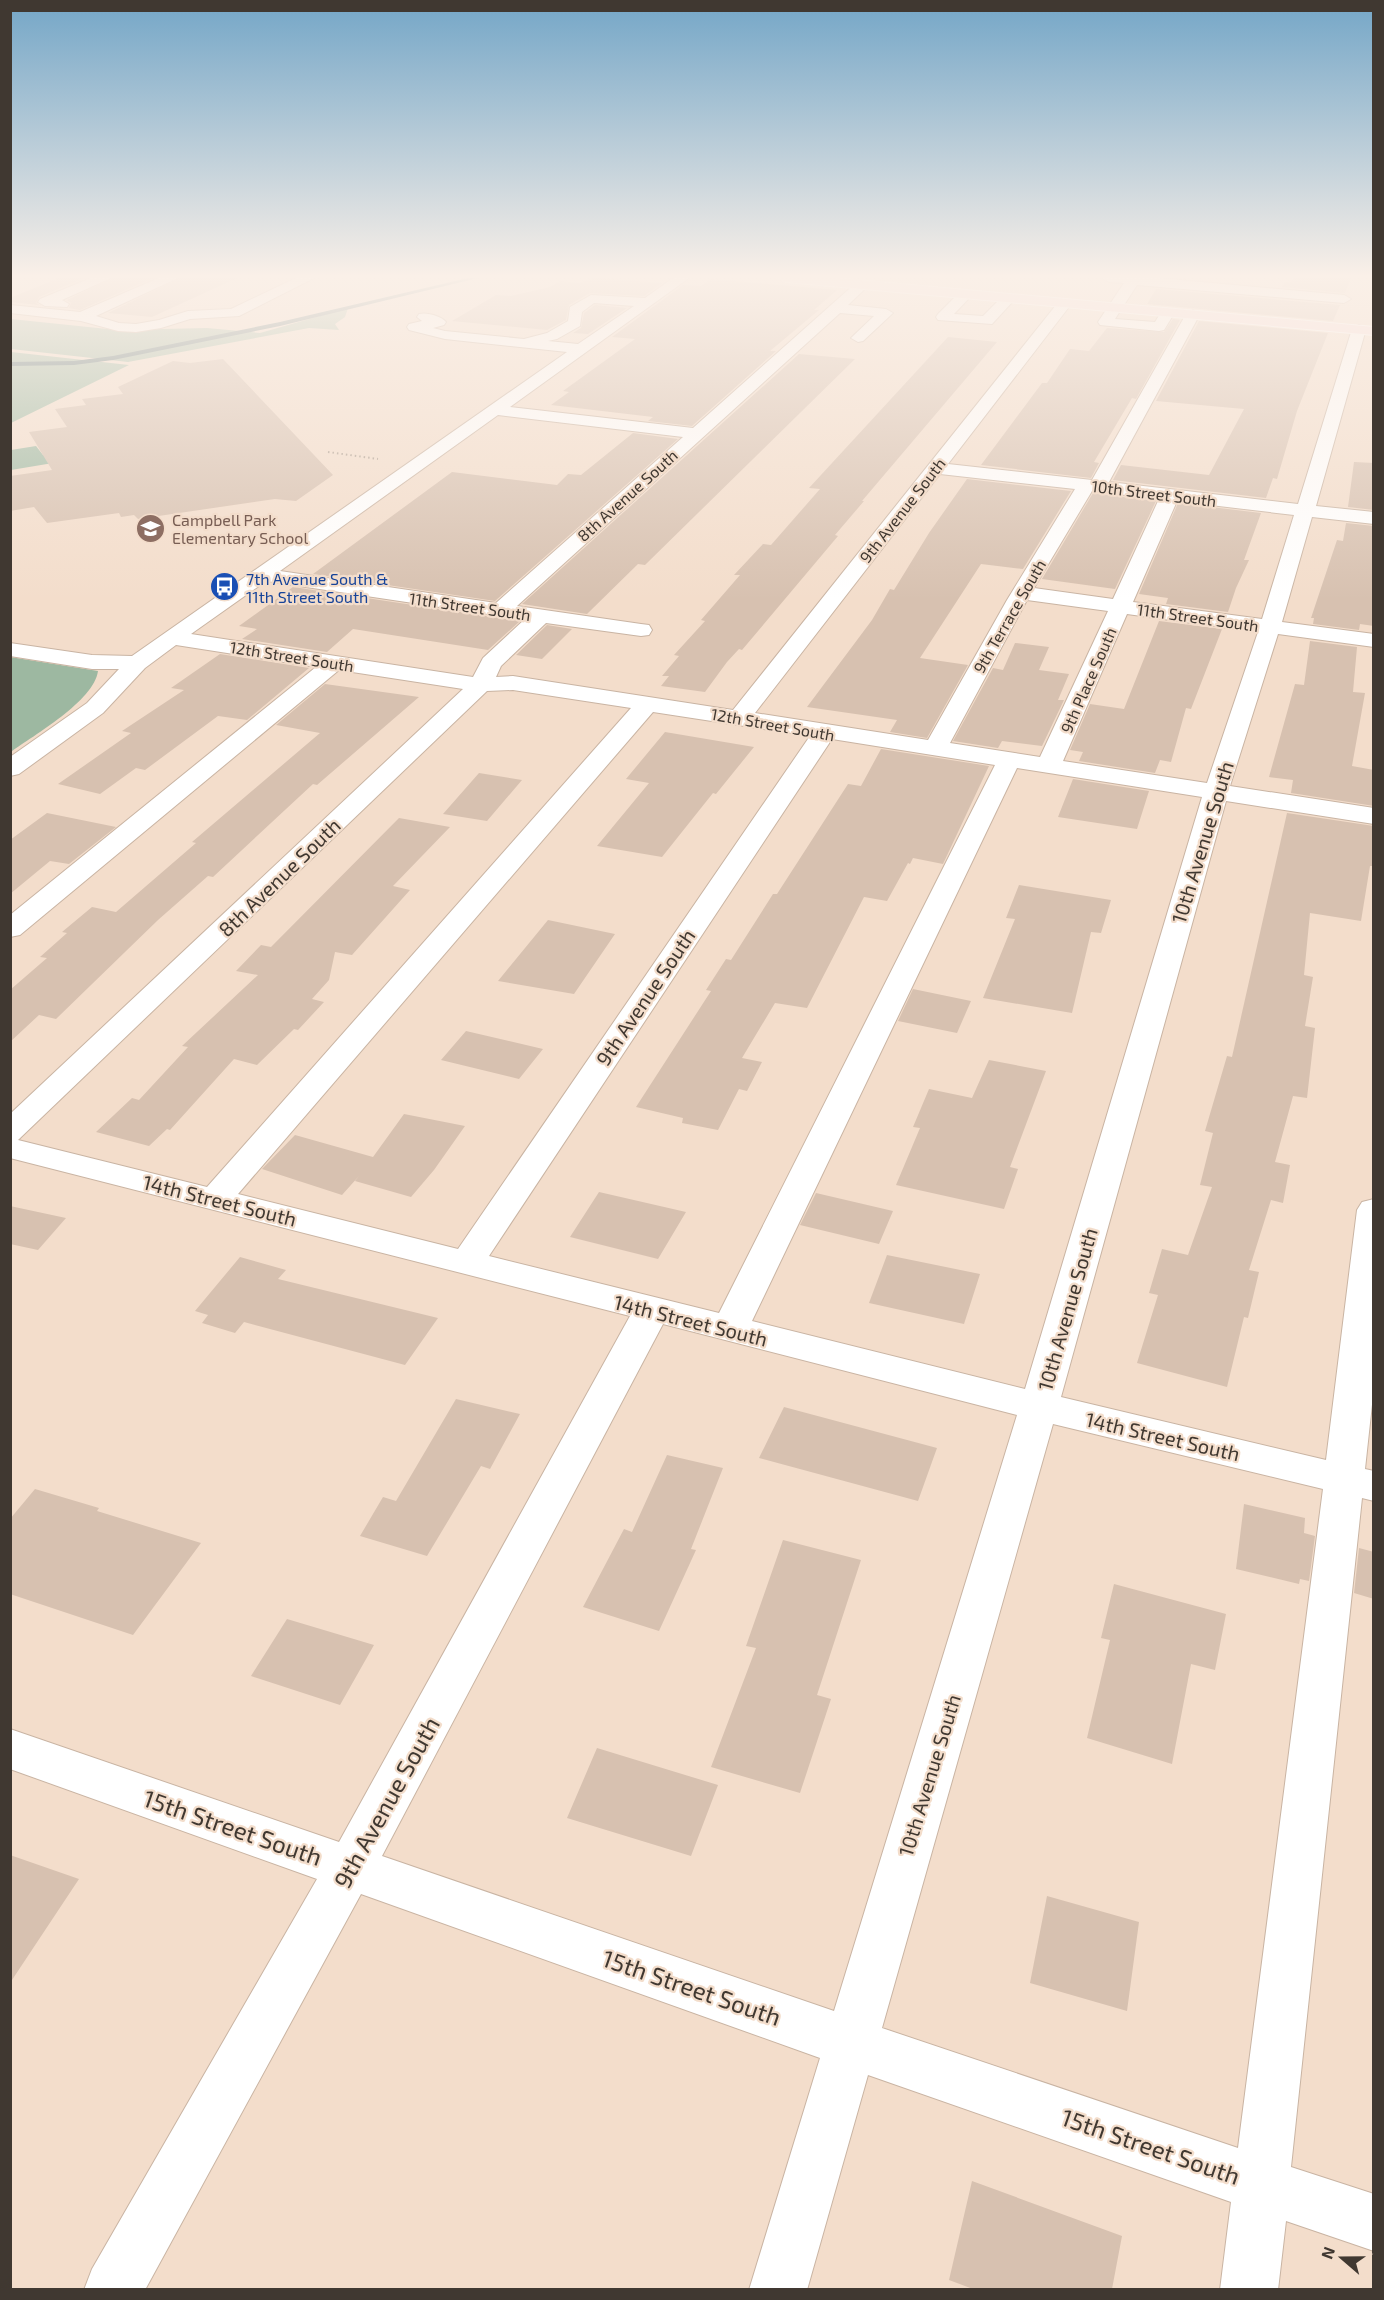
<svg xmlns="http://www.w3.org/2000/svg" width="1384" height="2300" font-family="'Exo 2',sans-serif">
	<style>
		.green { fill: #9db8a1 }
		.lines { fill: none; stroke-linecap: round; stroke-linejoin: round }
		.stream { fill: #5b7778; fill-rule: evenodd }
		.building { fill: #d7c1b0 }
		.minor-casing { stroke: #c9b4a3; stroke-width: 2 }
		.major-casing { stroke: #fff; stroke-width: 2 }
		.path { stroke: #ae9e90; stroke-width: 2; stroke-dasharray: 1.5 3; stroke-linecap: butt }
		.minor { fill: #fff; fill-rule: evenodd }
		.major { fill: #faddde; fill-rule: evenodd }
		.labels { text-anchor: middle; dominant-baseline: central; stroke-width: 4.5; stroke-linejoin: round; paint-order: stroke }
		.far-street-label { font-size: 16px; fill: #403831; stroke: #f3ddcb }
		.far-education-label { font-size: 16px; fill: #785e54; stroke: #f3ddcb; text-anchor: start }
		.far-transit-label { font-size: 16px; fill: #164399; stroke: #f3ddcb; text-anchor: start }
		.street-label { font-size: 20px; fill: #403831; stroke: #f3ddcb }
		.near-street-label { font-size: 24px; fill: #403831; stroke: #f3ddcb }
	</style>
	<rect width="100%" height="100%" fill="#f3ddcb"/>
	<path class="green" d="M348 308 345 317 335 324 339 330 309 328 128 362 11 349V319L117 330 207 328 260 333Z
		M11 352 129 365 11 423Z
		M36 446 43 455 58 452 65 461 11 470V450Z
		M10 657 98 671C94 701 34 735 11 752Z"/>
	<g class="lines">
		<path class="stream" d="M468 278H478L280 326 113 360 74 365 10 366V362L74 361 113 356 280 322Z"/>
	</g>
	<path class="building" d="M59 278H84L39 297 36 303 39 305 10 302V298Z
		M113 278H153L80 310 69 308 71 303 67 300Z
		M180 278H237L152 317 108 313Z
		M596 278 662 283 644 296 590 293 569 305 566 320 547 330 452 321 496 295 511 296 550 287 560 281 578 283Z
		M1294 278H1351L1345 293 1282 287 1285 282H1291Z
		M711 279 837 290 814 310H819L770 351H776L692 426 648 421 653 417 551 405 569 392 563 391 635 339 612 337 683 285 701 286Z
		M1156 289 1340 305 1333 321 1147 304Z
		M595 305 627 308 588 334 573 333 581 328 584 313Z
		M1173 319 1180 320 1136 399 1132 398 1094 462 1099 463 1091 478 981 465 1042 383H1047L1070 349 1089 351 1107 328 1164 332Z
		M1199 321 1328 333 1297 411 1277 479 1273 478 1266 498 1113 480 1121 465 1209 475 1244 409 1156 401Z
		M948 337 997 342 862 501H864L835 535 838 536 742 650 739 649 727 662 705 692 661 686 669 676H662L679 656 674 655 705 621 701 620 740 575H734L763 544 771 545 820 489 809 488Z
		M799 354 855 359 645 565 638 564 587 614 522 604Z
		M223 359 333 475 296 501 275 499 138 519 134 515 121 517 119 513 47 523 34 507 10 511V476L52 470 29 432 67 427 55 409 86 405 82 399 123 394 118 387 173 361 190 363Z
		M633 433 678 439 495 601 313 574 452 472 557 485 568 474 581 475Z
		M1354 462 1374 463V510L1348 507Z
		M967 479 1071 491 1023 569 981 564 920 658 968 665 927 738 890 732 897 720 807 707 872 620 890 589 894 590 929 533Z
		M1093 493 1156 501 1115 589 1042 579Z
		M1178 503 1261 513 1244 560H1249L1236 588 1228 612 1166 604 1168 598 1139 594Z
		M1346 523 1374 526V626L1360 624 1359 630 1313 624 1314 618H1311L1337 540 1343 541Z
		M293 587 500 618 520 621 488 650 353 629 327 652 242 639 257 629 239 626Z
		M1159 621 1222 629 1191 709 1186 708 1171 762 1160 760 1155 773 1079 761 1083 752 1070 750 1090 704 1124 709Z
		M547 625 572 629 542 659 516 655Z
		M1310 641 1357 647 1353 692 1365 693 1352 766 1374 770V806L1291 793 1293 780 1269 777 1295 684 1304 685Z
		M1015 643 1049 647 1039 670 1069 674 1058 700H1064L1042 746 1002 741 998 748 953 741 993 668 1003 670Z
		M220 654 309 668 247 720 218 716 145 770 136 768 100 794 58 784 131 733 122 731 184 690 171 688Z
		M325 684 419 697 317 785 313 784 213 877 208 876 158 920 56 1019 39 1015 10 1042V990L47 958 40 957 67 933 62 932 92 907 116 912 196 843 192 842 320 733 276 725Z
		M665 732 754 747 716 794 713 793 662 857 597 846 649 783 626 779Z
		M881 749 989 766 943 864 913 858 910 864 908 863 887 901 864 897 807 1008 775 1003 742 1058 762 1062 747 1091 739 1089 718 1130 682 1123 683 1118 636 1107 711 991 706 990 726 959 731 960 773 894H777L848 784 861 786Z
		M479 773 522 780 487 821 443 814Z
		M1073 779 1149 791 1137 829 1058 817Z
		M47 813 116 827 69 864 50 861 10 894V840Z
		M1287 813 1374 826V866H1370L1361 921 1310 913 1304 975 1313 977 1305 1026 1315 1028 1307 1098 1293 1096 1275 1162 1290 1165 1283 1203 1271 1200 1249 1270 1259 1272 1248 1318 1244 1317 1227 1387 1137 1363 1158 1295 1149 1293 1162 1249 1188 1255 1212 1187 1200 1185 1213 1133 1205 1131 1227 1056 1232 1057Z
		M399 818 450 827 393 886 410 890 352 955 335 952 329 980 312 999 324 1002 298 1030 294 1029 257 1065 234 1059 170 1130 167 1129 149 1146 96 1132 132 1098 139 1100 188 1047 182 1046 258 975 236 971 261 945 271 947Z
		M1019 885 1111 900 1101 933 1091 932 1072 1013 983 998 1015 919 1006 918Z
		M548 920 615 934 574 994 498 981Z
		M913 989 971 1001 957 1033 898 1021Z
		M466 1031 543 1049 519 1079 441 1060Z
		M989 1060 1046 1071 1010 1167 1018 1169 1004 1209 896 1185 920 1128 913 1127 929 1089 972 1098Z
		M404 1114 465 1126 434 1170 411 1197 355 1181 359 1176 342 1195 262 1169 295 1135 373 1157Z
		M599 1192 686 1212 658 1259 570 1237Z
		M816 1193 893 1211 879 1244 800 1225Z
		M10 1206 66 1218 38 1250 10 1244Z
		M887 1255 980 1274 964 1324 869 1303Z
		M240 1257 286 1270 278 1279 438 1318 405 1365 244 1322 235 1333 202 1323 208 1315 195 1311Z
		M456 1399 520 1414 490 1469 481 1466 427 1556 360 1536 383 1497 396 1501Z
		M784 1407 937 1448 918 1501 759 1458Z
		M667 1455 723 1468 691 1549 696 1550 659 1631 583 1607 624 1529 632 1532Z
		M35 1489 99 1508 97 1511 201 1543 133 1635 10 1594V1519Z
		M1244 1504 1305 1518 1304 1533 1315 1536 1309 1581 1300 1579 1299 1584 1236 1569Z
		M783 1540 861 1560 817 1695 831 1699 800 1793 711 1767 756 1648 746 1646Z
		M1359 1548 1374 1552V1599L1354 1593Z
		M1114 1584 1226 1614 1215 1670 1191 1664 1172 1764 1087 1738 1110 1640 1101 1638Z
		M287 1619 374 1645 340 1705 251 1676Z
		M597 1748 718 1785 691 1856 567 1818Z
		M10 1855 79 1879 10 1983Z
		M1047 1896 1139 1922 1127 2011 1030 1983Z
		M972 2181 1122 2236 1112 2289H973L949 2280Z"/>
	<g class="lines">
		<defs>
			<path id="minor" d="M91 278H111L62 300 69 304 67 307 45 306 38 302 40 299Z
				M159 278H178L96 316 119 323 136 324 159 320 188 311 231 309 296 278H314L239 316 190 319 161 328 136 332 118 331 81 321 10 313V305L80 312Z
				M673 278H689L510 407 693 428 857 282 862 281 869 285 848 305 886 309 893 313 863 341 858 342 851 338 874 316 840 313 517 606 641 624 649 625 652 630 649 635 641 636 546 623 501 666 496 677 513 676 733 710 1060 300 1065 299 1072 303 948 464 1092 480 1186 314 1193 310 1200 314 1109 482 1298 504 1352 329 1359 325 1366 329 1316 506 1374 512V524L1312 517 1282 622 1374 634V647L1278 634 1230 786 1374 808V824L1226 801 1061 1397 1326 1460 1357 1210 1362 1202 1374 1199V1386L1365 1469 1374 1471V1501L1362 1498 1291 2167 1374 2194V2251L1286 2221 1278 2290H1220L1231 2202 868 2075 807 2290H749L820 2058 361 1894 145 2290H84L92 2269 317 1879 10 1769V1729L339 1842 630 1316 10 1158V1114L463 689 339 670 20 935 10 937V915L316 667 176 645 145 668 103 713 19 774 10 776V757L87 703 119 669H92L10 656V643L92 655 132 656 567 352 445 339 409 330 407 327 409 324 422 321 417 317 419 314C427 312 441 316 446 322L444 325 433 328 445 331 524 339 547 333 568 321 570 307 591 295 645 298ZM594 303 634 306 578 344 548 341 557 339 580 326 582 312ZM498 415 683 437 496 603 280 571ZM940 474 1075 489 1007 600 928 740 755 713ZM1092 491 1159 499 1113 599 1034 588ZM1177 501 1294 515 1262 619 1133 602ZM266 581 500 616 525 619 483 658 473 677 191 634ZM1027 600 1108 611 1040 757 950 743ZM1127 614 1258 632 1207 783 1063 761ZM513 690 631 708 207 1187 18 1140 487 691ZM653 712 810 736 458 1249 238 1194ZM832 739 995 765 719 1313 489 1256ZM1017 768 1202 797 1025 1389 752 1321ZM663 1324 1017 1415 834 2011 382 1856ZM1053 1424 1323 1489 1238 2148 882 2028Z
				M1102 278H1158L1344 295 1351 299 1344 303 1137 285 1115 319 1155 322 1163 309H1173L1175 312 1164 330 1159 331 1100 325 1098 322 1124 283 1109 282Z
				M966 290 973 294 954 314 983 316 1004 295H1014L1016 298 992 324 938 320 936 317 938 314 961 291Z"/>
			<path id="major" d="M779 278H835L1374 327V335L786 282Z"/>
		</defs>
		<use href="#minor" class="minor-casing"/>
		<use href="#major" class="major-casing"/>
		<path class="path" d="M328 452 378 459"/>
		<use href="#minor" class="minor"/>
		<use href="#major" class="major"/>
	</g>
	<linearGradient id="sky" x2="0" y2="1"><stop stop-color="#74a6c7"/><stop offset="0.46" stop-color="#faf0e8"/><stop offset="1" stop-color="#faf0e8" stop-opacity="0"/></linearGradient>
	<rect width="1384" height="600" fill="url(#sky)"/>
	<defs>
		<symbol id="school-disc" viewBox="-11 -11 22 22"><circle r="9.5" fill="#8d6e63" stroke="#f3ddcb"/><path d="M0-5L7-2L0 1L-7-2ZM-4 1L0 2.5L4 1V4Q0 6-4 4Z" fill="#fff"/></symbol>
		<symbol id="bus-disc" viewBox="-11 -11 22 22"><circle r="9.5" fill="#1a4fb4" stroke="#f3ddcb"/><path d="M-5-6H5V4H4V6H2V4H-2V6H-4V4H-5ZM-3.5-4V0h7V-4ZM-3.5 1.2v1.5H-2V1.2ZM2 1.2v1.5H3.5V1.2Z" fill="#fff"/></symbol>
	</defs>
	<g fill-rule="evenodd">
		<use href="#school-disc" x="134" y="512" width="33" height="33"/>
		<use href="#bus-disc" x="208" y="570" width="33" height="33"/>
	</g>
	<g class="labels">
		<g class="far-street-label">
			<text transform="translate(1154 493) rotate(7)">10th Street South</text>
			<text transform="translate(627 495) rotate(-42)">8th Avenue South</text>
			<text transform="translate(902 510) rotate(-52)">9th Avenue South</text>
			<text transform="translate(470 606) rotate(8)">11th Street South</text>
			<text transform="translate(1009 616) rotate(-60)">9th Terrace South</text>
			<text transform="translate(1198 617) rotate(8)">11th Street South</text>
			<text transform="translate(292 656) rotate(9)">12th Street South</text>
			<text transform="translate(1088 680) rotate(-66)">9th Place South</text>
			<text transform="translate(773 724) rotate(10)">12th Street South</text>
		</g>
		<g class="far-education-label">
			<text x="172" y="519">Campbell Park<tspan x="172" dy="18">Elementary School</tspan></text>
		</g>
		<g class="far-transit-label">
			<text x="246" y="578">7th Avenue South &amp;<tspan x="246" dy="18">11th Street South</tspan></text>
		</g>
		<g class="street-label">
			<text transform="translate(1202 842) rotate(-73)">10th Avenue South</text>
			<text transform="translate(279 877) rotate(-44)">8th Avenue South</text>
			<text transform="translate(645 997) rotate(-56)">9th Avenue South</text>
			<text transform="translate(220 1200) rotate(14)">14th Street South</text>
			<text transform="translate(1067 1309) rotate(-74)">10th Avenue South</text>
			<text transform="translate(691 1320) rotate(14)">14th Street South</text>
			<text transform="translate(1163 1436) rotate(13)">14th Street South</text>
			<text transform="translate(929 1775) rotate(-73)">10th Avenue South</text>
		</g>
		<g class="near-street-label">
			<text transform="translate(386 1802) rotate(-61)">9th Avenue South</text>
			<text transform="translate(233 1827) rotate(19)">15th Street South</text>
			<text transform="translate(692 1987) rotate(19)">15th Street South</text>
			<text transform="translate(1151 2146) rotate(19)">15th Street South</text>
		</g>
	</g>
	<rect width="1384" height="2300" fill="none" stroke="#403831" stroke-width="24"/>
	<g transform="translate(1342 2258) rotate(290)" stroke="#f3ddcb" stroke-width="4.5" paint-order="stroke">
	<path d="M0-4.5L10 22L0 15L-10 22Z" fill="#403831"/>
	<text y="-9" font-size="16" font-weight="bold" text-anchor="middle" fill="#403831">N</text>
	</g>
</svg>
